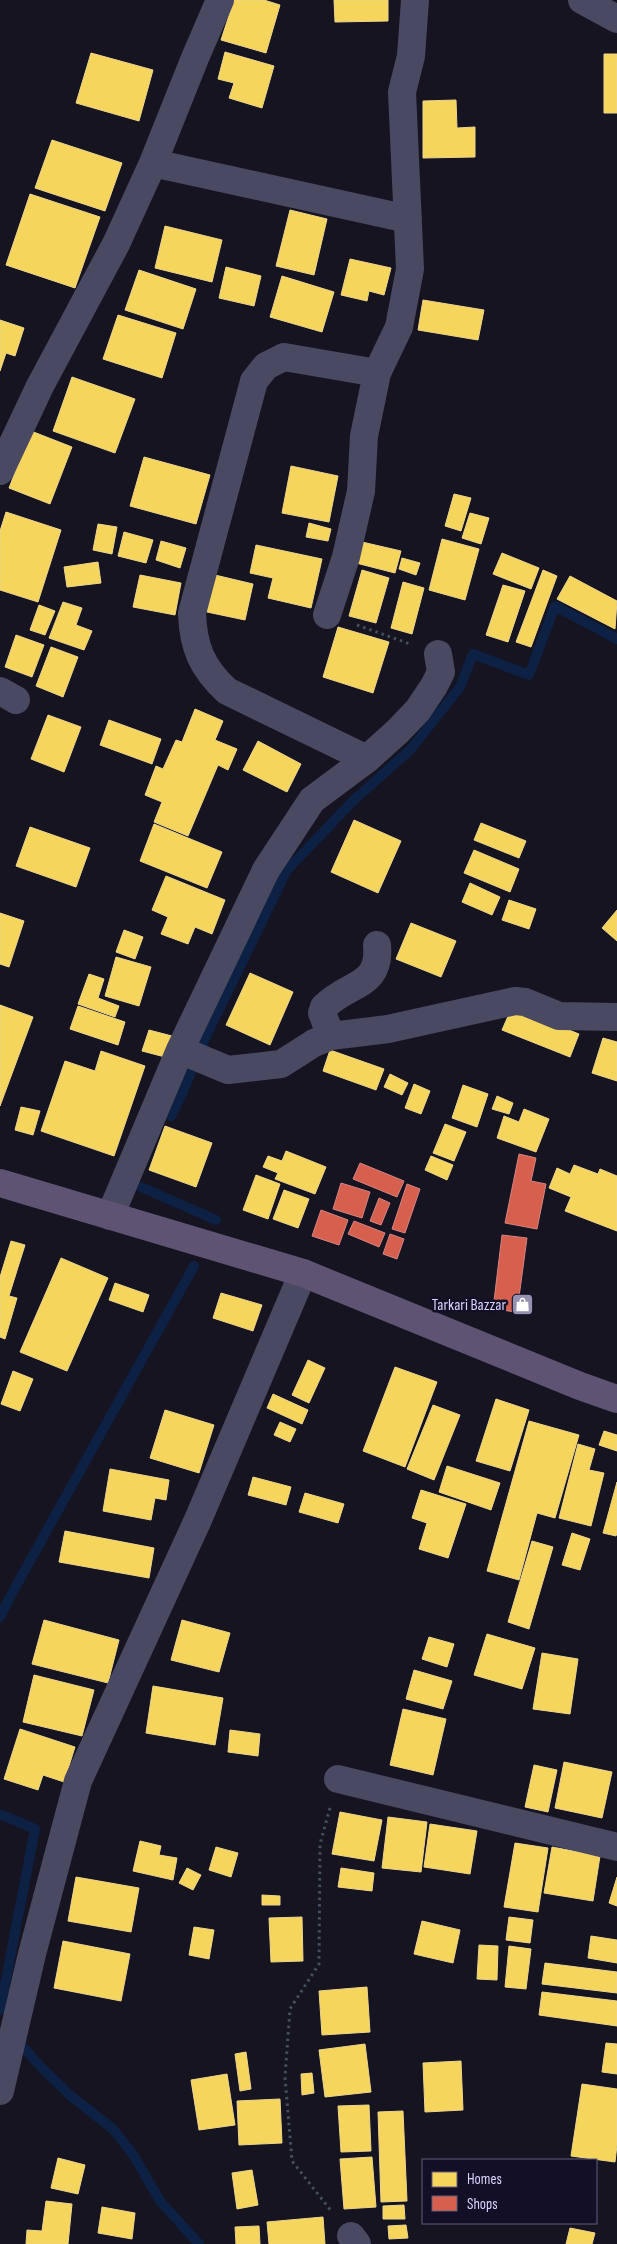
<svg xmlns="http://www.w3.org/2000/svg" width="617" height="2244" font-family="'Sofia Sans Condensed',sans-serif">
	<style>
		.homes { fill: #f6d55c; stroke: #edd58d }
		.shops { fill: #d6604d; stroke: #d78382 }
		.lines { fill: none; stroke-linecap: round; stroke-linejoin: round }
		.stream { stroke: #0d2144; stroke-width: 10 }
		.path { stroke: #44505f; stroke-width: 3; stroke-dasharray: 2.5 4; stroke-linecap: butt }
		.minor { stroke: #4a4962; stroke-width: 28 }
		.major { stroke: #5e5373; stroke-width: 28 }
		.labels { text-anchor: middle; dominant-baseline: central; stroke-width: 5; stroke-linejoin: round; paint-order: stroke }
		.poi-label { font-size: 16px; fill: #d9d4ff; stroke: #130f26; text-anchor: end }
	</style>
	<rect width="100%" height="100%" fill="#161421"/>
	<path class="homes" d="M234 0H264L280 5 266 53 221 40Z
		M334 0H388V21L335 22Z
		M225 52 274 66 262 108 229 98 234 83 218 79Z
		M91 53 153 70 139 121 76 103Z
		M604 54H617V113H604Z
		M456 100 457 128 475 127V157L423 158V101Z
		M52 140 122 163 105 211 35 188Z
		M30 194 100 217 75 288 6 265Z
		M290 210 327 219 314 275 276 266Z
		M165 226 222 240 212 282 155 268Z
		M350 259 391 268 384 295 369 291 367 301 341 295Z
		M226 267 261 276 254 306 219 298Z
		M139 270 196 289 183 329 125 310Z
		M282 276 334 292 322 332 270 317Z
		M423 300 484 310 478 340 418 330Z
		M118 315 176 333 162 378 103 359Z
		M0 320 24 328 15 356 6 353 0 371Z
		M72 377 135 399 115 453 53 431Z
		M31 431 72 447 50 504 9 488Z
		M144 457 210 475 196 524 130 506Z
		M291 466 338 476 329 522 282 513Z
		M454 494 471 498 461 531 445 526Z
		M6 512 61 530 38 602 0 590V531Z
		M470 513 489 518 481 544 462 538Z
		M309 523 331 529 328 541 306 537Z
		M98 524 117 527 112 554 93 550Z
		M124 532 153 540 146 563 118 556Z
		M442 539 479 549 465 600 429 590Z
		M161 541 186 548 180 568 156 560Z
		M362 542 401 551 395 573 356 563Z
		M256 545 322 559 311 608 268 598 273 578 250 573Z
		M502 553 539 568 531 589 493 574Z
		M402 558 420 563 416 575 399 569Z
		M98 562 101 583 67 587 64 567Z
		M362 570 389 578 376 623 349 616Z
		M543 570 557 576 531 647 516 642Z
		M140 575 181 583 175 615 133 607Z
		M215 575 253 584 245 620 207 612Z
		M570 576 617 601 615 629 557 599Z
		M403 582 424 588 412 634 391 628Z
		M503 585 525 591 508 642 486 635Z
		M63 602 82 608 76 625 92 631 84 650 49 638Z
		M39 605 55 611 45 635 30 630Z
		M338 627 389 642 373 693 323 677Z
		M16 635 44 645 32 677 5 667Z
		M51 647 78 657 63 697 36 686Z
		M195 709 223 721 215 740 237 749 228 770 218 765 188 836 154 822 162 802 145 795 156 766 163 769 176 740 182 742Z
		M48 715 81 727 64 772 31 759Z
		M109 720 161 739 152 764 100 745Z
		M258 741 301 764 287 792 243 770Z
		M354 820 401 841 378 893 331 872Z
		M481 823 526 841 519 858 474 840Z
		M154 824 222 852 207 888 140 861Z
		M30 827 90 848 76 887 16 866Z
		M474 850 519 869 510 892 464 873Z
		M166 876 225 900 212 934 195 927 188 944 161 934 168 917 152 910Z
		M470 883 500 897 492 915 462 902Z
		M509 900 536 909 529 929 502 920Z
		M617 910V941L602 928Z
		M0 913 24 921 9 967 0 964Z
		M411 923 456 941 441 977 396 959Z
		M124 930 143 937 135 959 116 952Z
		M116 957 151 967 139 1006 105 996Z
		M250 973 293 992 270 1045 226 1025Z
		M89 974 104 979 98 998 119 1006 115 1017 78 1004Z
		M0 1005 33 1017 0 1106Z
		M78 1006 125 1022 118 1045 70 1029Z
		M512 1007 579 1034 570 1057 502 1030Z
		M149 1030 172 1036 165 1057 142 1051Z
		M603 1038 617 1042V1081L592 1073Z
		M330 1050 384 1069 376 1090 323 1071Z
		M101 1051 145 1066 114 1156 41 1131 65 1061 95 1071Z
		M390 1074 408 1083 402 1095 384 1087Z
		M414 1084 430 1091 421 1114 405 1108Z
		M463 1085 488 1094 477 1127 452 1118Z
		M497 1096 513 1103 509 1114 492 1109Z
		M21 1107 40 1111 33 1135 15 1130Z
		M524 1109 549 1119 536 1152 497 1138 504 1116 519 1122Z
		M445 1124 466 1132 454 1161 433 1153Z
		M165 1126 212 1143 196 1187 149 1170Z
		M286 1151 326 1167 315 1194 275 1179 278 1173 263 1167 268 1156 282 1161Z
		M431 1156 453 1165 447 1180 425 1170Z
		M574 1165 598 1174 600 1169 617 1176V1231L565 1211 571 1197 549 1188 557 1168 570 1174Z
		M256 1175 280 1184 268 1219 243 1210Z
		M284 1190 309 1199 298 1228 273 1219Z
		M11 1241 25 1245 9 1296 17 1298 5 1339 0 1337V1277Z
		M61 1258 108 1278 67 1371 20 1352Z
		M115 1283 149 1295 143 1312 109 1300Z
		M221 1293 262 1305 253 1331 213 1318Z
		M308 1360 325 1368 309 1403 292 1395Z
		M395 1367 437 1382 405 1467 363 1451Z
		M13 1371 33 1379 20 1411 1 1404Z
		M273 1394 308 1410 302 1424 267 1408Z
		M496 1399 529 1410 510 1471 476 1461Z
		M433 1405 460 1415 434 1480 407 1469Z
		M165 1410 214 1425 199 1473 150 1458Z
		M529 1421 579 1435 555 1518 537 1513 519 1580 487 1571Z
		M280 1422 296 1429 290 1442 274 1435Z
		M604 1431 617 1435V1451L599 1445Z
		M578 1444 595 1449 589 1470 604 1473 591 1526 559 1518Z
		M447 1466 500 1483 491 1510 439 1492Z
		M110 1469 169 1480 166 1500 155 1498 151 1520 103 1511Z
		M253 1477 291 1487 286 1505 248 1495Z
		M617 1482V1533L616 1536 603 1533Z
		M421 1490 466 1504 448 1558 419 1549 427 1523 412 1518Z
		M305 1493 344 1504 338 1523 299 1512Z
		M65 1531 154 1548 149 1578 59 1562Z
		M572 1533 590 1539 580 1570 562 1565Z
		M532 1541 553 1547 529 1629 508 1622Z
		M44 1620 119 1640 108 1683 32 1664Z
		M182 1620 230 1633 219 1672 171 1660Z
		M487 1634 535 1648 522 1689 474 1675Z
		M429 1637 454 1644 447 1667 422 1659Z
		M542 1653 578 1659 570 1714 533 1709Z
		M414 1670 452 1681 443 1709 406 1699Z
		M34 1675 94 1690 82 1736 23 1722Z
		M153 1686 223 1698 215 1745 146 1733Z
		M403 1709 446 1719 433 1775 390 1765Z
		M20 1729 75 1747 64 1782 43 1775 38 1790 4 1779Z
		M230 1730 260 1734 258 1756 228 1752Z
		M564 1762 612 1772 602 1818 555 1808Z
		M534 1765 557 1770 548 1812 525 1807Z
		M340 1812 382 1820 374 1861 332 1854Z
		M388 1817 427 1822 421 1872 382 1868Z
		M430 1824 477 1831 470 1874 424 1867Z
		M140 1841 161 1846 159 1855 177 1858 173 1880 133 1871Z
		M515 1843 548 1848 538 1912 504 1907Z
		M216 1847 238 1853 231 1877 209 1870Z
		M552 1847 600 1856 593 1901 544 1893Z
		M187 1868 201 1875 193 1890 179 1883Z
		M341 1868 374 1873 372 1891 338 1887Z
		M76 1877 139 1888 131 1932 68 1921Z
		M617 1877V1906L609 1903Z
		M262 1895 280 1896V1905H262Z
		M302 1917 303 1961 271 1962 269 1918Z
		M509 1917 533 1920 530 1943 506 1940Z
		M422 1921 460 1930 453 1963 414 1954Z
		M194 1927 214 1930 209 1959 189 1955Z
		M591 1936 617 1940V1963L588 1958Z
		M63 1941 130 1954 121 2001 54 1988Z
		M479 1945 498 1946 497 1980 477 1979Z
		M509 1946 531 1949 526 1989 505 1987Z
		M545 1963 617 1972V1993L542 1984Z
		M367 1987 370 2032 322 2035 319 1991Z
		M542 1992 617 2001V2026L539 2015Z
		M606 2043 617 2044V2074L602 2072Z
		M365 2044 371 2092 325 2097 319 2050Z
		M246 2052 251 2089 240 2091 235 2054Z
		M461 2061 463 2110 425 2112 423 2063Z
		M312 2073 314 2093 302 2095 301 2074Z
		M227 2074 235 2125 199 2130 191 2080Z
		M582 2084 617 2089V2145L615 2162 571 2156Z
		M280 2099 282 2143 239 2145 237 2101Z
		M369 2105 371 2151 341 2152 338 2106Z
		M403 2111 407 2201 381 2202 378 2112Z
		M372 2157 376 2207 344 2209 340 2159Z
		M58 2158 85 2165 78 2194 51 2188Z
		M252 2170 258 2205 237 2209 232 2173Z
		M46 2201 72 2204 68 2244H26L27 2230 42 2231Z
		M404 2205 405 2219H383V2206Z
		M102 2207 135 2213 132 2239 98 2233Z
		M323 2217 325 2244H269L267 2222Z
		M406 2225 408 2238 389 2239 388 2226Z
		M259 2226 260 2244H236L235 2227Z
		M570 2228 595 2233 592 2244H566Z"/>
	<path class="shops" d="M519 1154 536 1158 531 1181 546 1184 537 1229 505 1223Z
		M360 1163 404 1181 397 1197 353 1179Z
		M341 1183 370 1192 362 1218 333 1209Z
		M407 1184 420 1189 405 1233 392 1229Z
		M379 1198 390 1203 381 1225 370 1221Z
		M321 1210 348 1220 339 1245 312 1236Z
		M354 1221 385 1233 379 1247 348 1234Z
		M390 1234 404 1239 397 1259 383 1254Z
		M502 1235 527 1238 517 1312 493 1309Z"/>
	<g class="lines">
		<path class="stream" d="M171 1116 182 1094 204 1040 287 870 353 801 411 749 460 687 473 654 529 675 555 606 617 639
			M141 1187 216 1220
			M0 1617 16 1586 194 1266
			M0 1814 35 1829 0 2010
			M14 2042 24 2048 42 2068 71 2096 113 2129 134 2156 160 2201 199 2244"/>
		<path class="path" d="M357 625 410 644
			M330 1808 320 1844 319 1964 290 2009 285 2077 292 2161 332 2212"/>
		<path class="minor" d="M582 0 617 19
			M153 163 408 219
			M0 471 40 386 116 244 153 163 195 58 220 0
			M327 615 346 557 361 491 364 436 377 373 399 327 410 269 402 92 411 56 415 0
			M0 691 16 700
			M367 759 227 691C202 668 193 647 192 613L254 381 266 366 284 357 377 373
			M331 1036 322 1013 324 1007C348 982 381 988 377 945
			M180 1050 228 1070 281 1064 314 1043 331 1036 388 1029 515 1001 525 1002 559 1016 617 1017
			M110 1216 180 1050 266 870 312 800 367 759 398 731 418 710 434 686 441 672 438 654
			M338 1779 617 1847
			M0 2091 32 1954 78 1781 197 1522 303 1273
			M351 2236 357 2244"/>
		<path class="major" d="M0 1183 303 1273 580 1386 617 1399"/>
	</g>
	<defs>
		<symbol id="shop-square" viewBox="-11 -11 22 22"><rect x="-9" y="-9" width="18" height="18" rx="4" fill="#9591b1" stroke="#130f26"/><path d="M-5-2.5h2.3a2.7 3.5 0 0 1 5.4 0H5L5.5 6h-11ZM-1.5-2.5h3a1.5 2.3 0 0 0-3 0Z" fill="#fff"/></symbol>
	</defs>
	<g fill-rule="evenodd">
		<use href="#shop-square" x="510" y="1292" width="25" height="25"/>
	</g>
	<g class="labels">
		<g class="poi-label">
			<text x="506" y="1305">Tarkari Bazzar</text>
		</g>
	</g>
	<rect x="422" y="2159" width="175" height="65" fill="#130f26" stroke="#625e7d"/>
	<rect x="432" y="2172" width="25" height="15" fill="#f6d55c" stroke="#625e7d"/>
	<text x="467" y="2184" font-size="15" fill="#d9d4ff">Homes</text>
	<rect x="432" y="2196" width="25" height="15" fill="#d6604d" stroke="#625e7d"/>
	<text x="467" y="2209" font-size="15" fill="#d9d4ff">Shops</text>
</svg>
